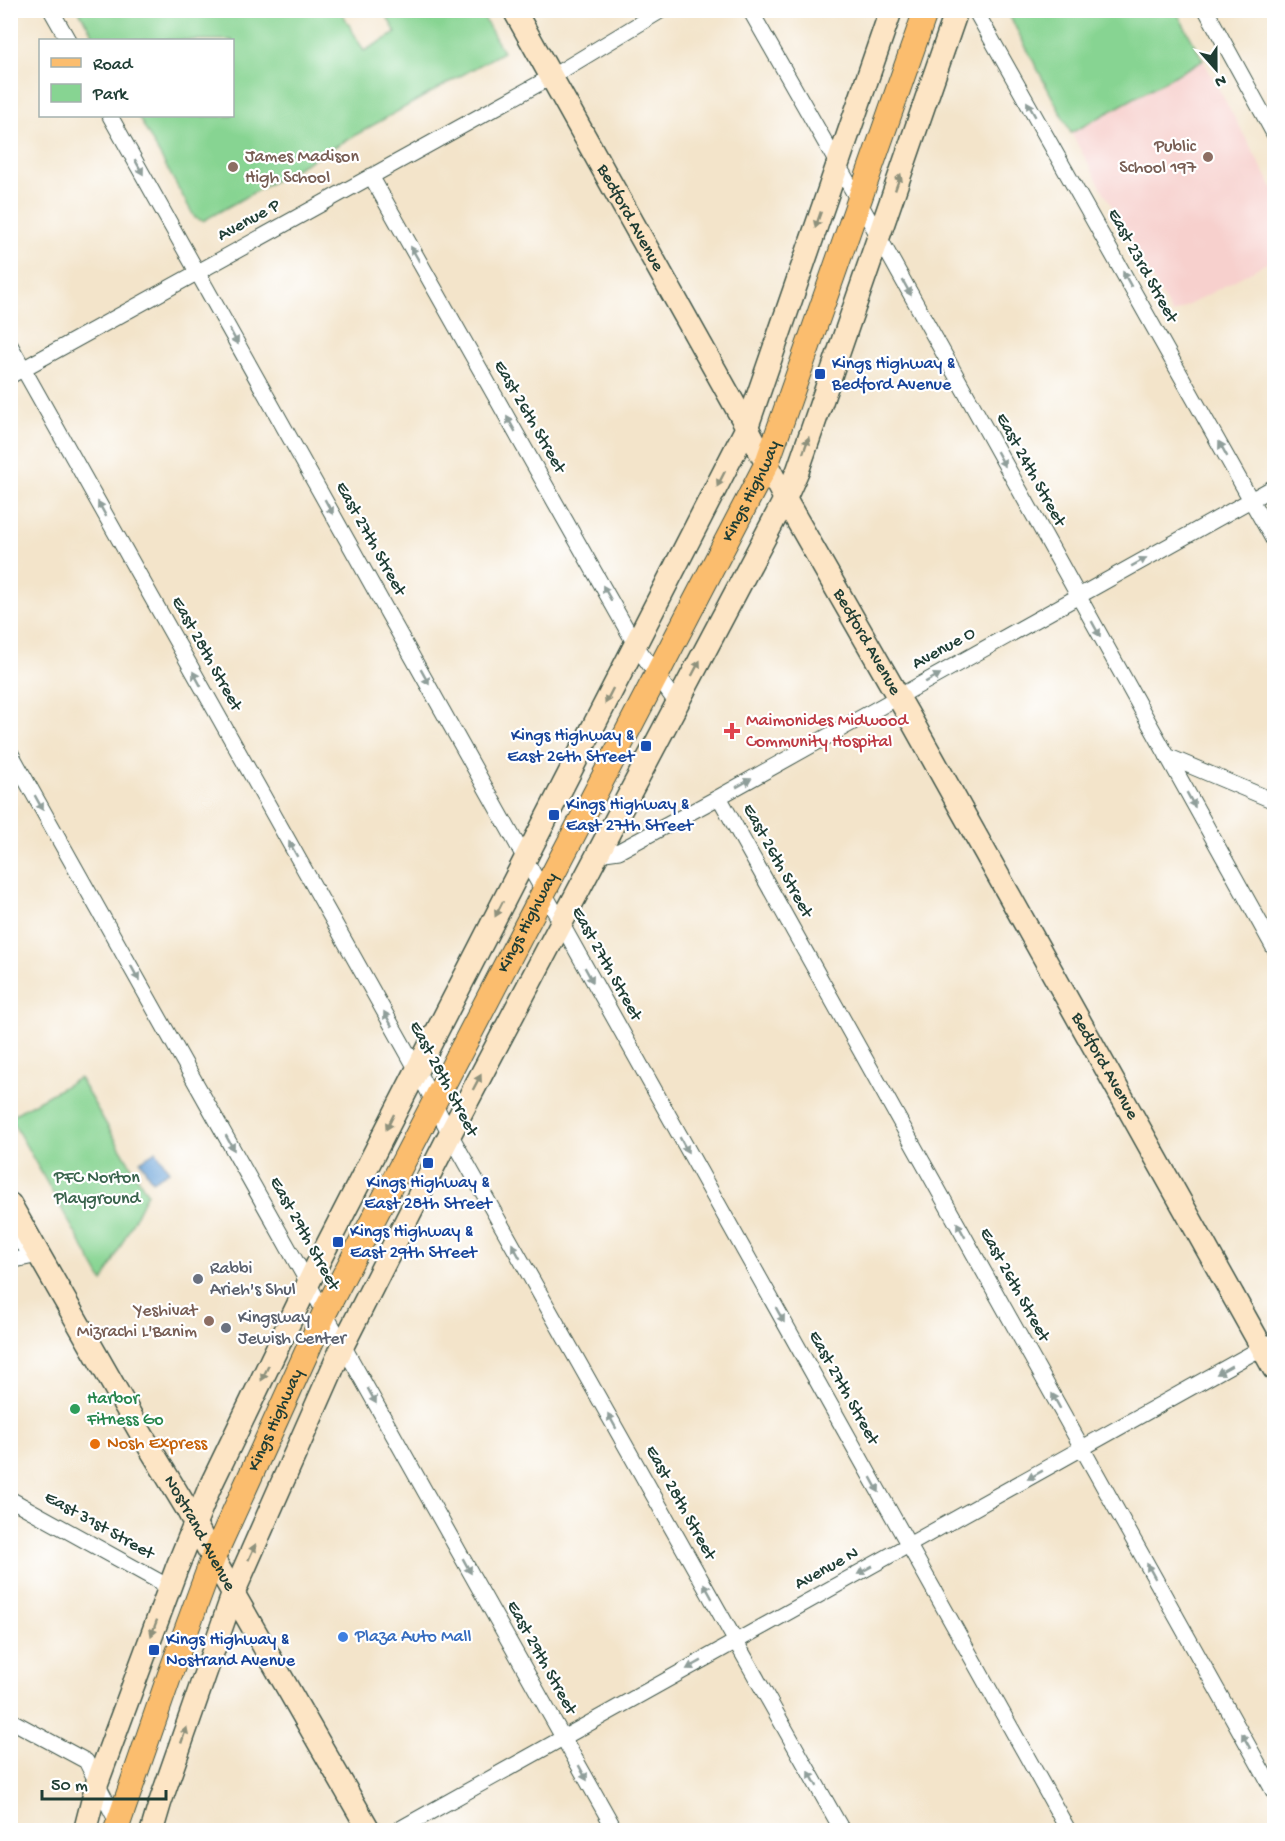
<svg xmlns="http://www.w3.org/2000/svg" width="1285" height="1841" font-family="'Gochi Hand',sans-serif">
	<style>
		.built { fill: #f7d0cd }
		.green { fill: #87d492; stroke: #538863; stroke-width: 1.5 }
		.water { fill: #67a1d7; stroke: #436f86; stroke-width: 1.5 }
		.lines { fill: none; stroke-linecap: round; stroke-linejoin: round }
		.street-casing { stroke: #3f564a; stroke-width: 17 }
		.secondary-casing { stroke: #3f564a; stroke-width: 25 }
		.primary-casing { stroke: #3f564a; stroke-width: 26 }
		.street { stroke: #fff; stroke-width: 15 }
		.secondary { stroke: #fde5c5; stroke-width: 22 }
		.primary { stroke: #fbbd6e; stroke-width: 24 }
		.oneway { fill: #8f9e9a }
		.oneway2 { fill: #8e917c }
		.education-dot { fill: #8d6e63; stroke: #fff; stroke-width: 2 }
		.transit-dot { fill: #1a4fb4; stroke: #fff; stroke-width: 2 }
		.health-dot { fill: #e0444e; stroke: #fff; stroke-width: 2 }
		.worship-dot { fill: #6b7280; stroke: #fff; stroke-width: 2 }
		.leisure-dot { fill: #2e9e5b; stroke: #fff; stroke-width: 2 }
		.food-dot { fill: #e8710a; stroke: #fff; stroke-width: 2 }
		.shop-dot { fill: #3f7fe0; stroke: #fff; stroke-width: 2 }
		.labels { text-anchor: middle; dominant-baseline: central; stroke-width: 4.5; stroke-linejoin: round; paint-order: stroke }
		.education-label { font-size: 18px; fill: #785e54; stroke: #fff; text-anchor: end }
		.street-label { font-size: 18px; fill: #1f3d34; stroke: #fff }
		.transit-label { font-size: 18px; fill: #164399; stroke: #fff; text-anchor: start }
		.health-label { font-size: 18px; fill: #be3a42; stroke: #fff; text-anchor: start }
		.park-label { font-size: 18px; fill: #39634c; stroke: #fff }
		.worship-label { font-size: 18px; fill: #5b616d; stroke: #fff; text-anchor: start }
		.leisure-label { font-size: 18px; fill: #27864d; stroke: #fff; text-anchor: start }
		.food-label { font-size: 18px; fill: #c56008; stroke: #fff; text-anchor: start }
		.shop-label { font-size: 18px; fill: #366cbe; stroke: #fff; text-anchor: start }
	</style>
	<rect width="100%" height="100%" fill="#fff"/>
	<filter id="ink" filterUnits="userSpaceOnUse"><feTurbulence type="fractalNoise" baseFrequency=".0167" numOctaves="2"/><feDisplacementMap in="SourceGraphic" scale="12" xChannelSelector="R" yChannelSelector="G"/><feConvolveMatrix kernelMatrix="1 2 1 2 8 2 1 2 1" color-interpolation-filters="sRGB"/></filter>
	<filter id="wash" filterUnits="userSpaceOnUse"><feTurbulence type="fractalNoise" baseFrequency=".008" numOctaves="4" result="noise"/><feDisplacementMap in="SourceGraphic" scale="24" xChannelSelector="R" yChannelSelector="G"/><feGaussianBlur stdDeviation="1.35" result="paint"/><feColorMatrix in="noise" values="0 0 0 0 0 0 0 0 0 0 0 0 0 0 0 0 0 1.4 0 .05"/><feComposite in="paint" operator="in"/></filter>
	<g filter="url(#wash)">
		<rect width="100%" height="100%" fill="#f3e4ca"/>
		<path class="built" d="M1203 60 1274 190V259L1172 314 1071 133Z"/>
		<path class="green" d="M79 11H341L364 51 396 33 384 11H480L503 52 203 221 195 218 138 116H232V40H96Z
			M1007 11H1176L1203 60 1071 133Z
			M79 1078 147 1193 103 1282 11 1119V1116Z"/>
		<path class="water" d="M156 1151 169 1171 152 1181 140 1161Z"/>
	</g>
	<g filter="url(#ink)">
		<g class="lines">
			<defs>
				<path id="street" d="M51 10 68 40
					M750 10 879 237 1274 948
					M975 10 1274 541
					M1206 10 1274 134
					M110 116 1068 1830
					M371 176 635 644 677 704
					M10 345 417 1070 450 1134 842 1830
					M10 376 551 77 662 10
					M10 752 615 1830
					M1167 756 1274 801
					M719 797 1274 1792
					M598 854 619 851 719 797 1274 487
					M10 1236 34 1252
					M10 1261 39 1255
					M10 1499 169 1587
					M10 1720 86 1761 119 1826
					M398 1830 1274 1341"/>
				<g id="secondary">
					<path id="s1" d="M514 10 747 427 785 499 909 716 1274 1369"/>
					<path id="s2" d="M10 1204 139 1430 187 1509 213 1558 369 1830"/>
					<path d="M85 1830 97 1783 176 1570 209 1489 320 1259 747 427 891 10"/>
					<path d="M152 1830 160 1803 233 1594 343 1345 450 1134 785 499 798 470 957 10"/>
				</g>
				<g id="primary">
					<path id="s3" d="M116 1830 169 1677 213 1558 325 1312 767 463 926 10"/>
				</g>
			</defs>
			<use href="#street" class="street-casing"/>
			<use href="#secondary" class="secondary-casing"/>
			<use href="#primary" class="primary-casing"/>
			<use href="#street" class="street"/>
			<use href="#secondary" class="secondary"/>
			<use href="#primary" class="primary"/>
		</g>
		<defs><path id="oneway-solid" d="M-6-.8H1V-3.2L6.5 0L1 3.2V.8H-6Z" transform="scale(1.5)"/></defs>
		<g class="oneway">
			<use href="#oneway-solid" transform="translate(1031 109) rotate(-120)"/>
			<use href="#oneway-solid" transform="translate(139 167) rotate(61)"/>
			<use href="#oneway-solid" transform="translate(415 254) rotate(-120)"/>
			<use href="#oneway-solid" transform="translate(1127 279) rotate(-119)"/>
			<use href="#oneway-solid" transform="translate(907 288) rotate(61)"/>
			<use href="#oneway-solid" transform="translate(234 337) rotate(61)"/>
			<use href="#oneway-solid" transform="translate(511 424) rotate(-120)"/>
			<use href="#oneway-solid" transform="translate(1223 449) rotate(-119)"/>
			<use href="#oneway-solid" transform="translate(1001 459) rotate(61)"/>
			<use href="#oneway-solid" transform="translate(329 507) rotate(61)"/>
			<use href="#oneway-solid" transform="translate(102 509) rotate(-119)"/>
			<use href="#oneway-solid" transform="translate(1139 562) rotate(-29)"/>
			<use href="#oneway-solid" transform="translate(607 593) rotate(-120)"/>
			<use href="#oneway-solid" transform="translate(1096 629) rotate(61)"/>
			<use href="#oneway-solid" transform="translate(425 677) rotate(61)"/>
			<use href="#oneway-solid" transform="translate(933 678) rotate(-29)"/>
			<use href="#oneway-solid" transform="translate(197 679) rotate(-119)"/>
			<use href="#oneway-solid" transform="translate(744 783) rotate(-29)"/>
			<use href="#oneway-solid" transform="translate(1191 800) rotate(61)"/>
			<use href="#oneway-solid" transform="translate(39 803) rotate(61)"/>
			<use href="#oneway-solid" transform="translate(293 849) rotate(-119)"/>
			<use href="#oneway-solid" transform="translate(135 973) rotate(61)"/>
			<use href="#oneway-solid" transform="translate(589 975) rotate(61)"/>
			<use href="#oneway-solid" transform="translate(388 1019) rotate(-119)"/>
			<use href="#oneway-solid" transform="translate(230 1143) rotate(61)"/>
			<use href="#oneway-solid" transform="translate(684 1145) rotate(61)"/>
			<use href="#oneway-solid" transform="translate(961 1230) rotate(-119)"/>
			<use href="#oneway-solid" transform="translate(516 1251) rotate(-119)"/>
			<use href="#oneway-solid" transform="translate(780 1315) rotate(61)"/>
			<use href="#oneway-solid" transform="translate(1224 1370) rotate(151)"/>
			<use href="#oneway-solid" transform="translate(372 1396) rotate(61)"/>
			<use href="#oneway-solid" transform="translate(1056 1401) rotate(-119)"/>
			<use href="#oneway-solid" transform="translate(612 1421) rotate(-119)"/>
			<use href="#oneway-solid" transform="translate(1035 1475) rotate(151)"/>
			<use href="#oneway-solid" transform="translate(875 1485) rotate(61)"/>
			<use href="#oneway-solid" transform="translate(467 1566) rotate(61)"/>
			<use href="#oneway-solid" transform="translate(865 1570) rotate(151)"/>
			<use href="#oneway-solid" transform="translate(1151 1571) rotate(-119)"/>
			<use href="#oneway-solid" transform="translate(708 1591) rotate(-119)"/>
			<use href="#oneway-solid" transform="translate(694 1665) rotate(151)"/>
			<use href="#oneway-solid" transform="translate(1246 1741) rotate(-119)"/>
			<use href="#oneway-solid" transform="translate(583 1773) rotate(61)"/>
			<use href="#oneway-solid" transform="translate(813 1779) rotate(-119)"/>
		</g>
		<g class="oneway2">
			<use href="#oneway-solid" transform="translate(898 182) rotate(-71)"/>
			<use href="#oneway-solid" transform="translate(818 220) rotate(109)"/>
			<use href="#oneway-solid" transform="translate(806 445) rotate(-71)"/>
			<use href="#oneway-solid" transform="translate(721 479) rotate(117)"/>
			<use href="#oneway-solid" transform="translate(696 668) rotate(-62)"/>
			<use href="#oneway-solid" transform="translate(609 696) rotate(117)"/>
			<use href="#oneway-solid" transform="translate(499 909) rotate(117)"/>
			<use href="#oneway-solid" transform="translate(477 1082) rotate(-62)"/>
			<use href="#oneway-solid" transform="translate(390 1122) rotate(117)"/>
			<use href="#oneway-solid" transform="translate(265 1373) rotate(116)"/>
			<use href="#oneway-solid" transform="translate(252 1552) rotate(-66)"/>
			<use href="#oneway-solid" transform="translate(154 1628) rotate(110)"/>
			<use href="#oneway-solid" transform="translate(184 1735) rotate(-71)"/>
		</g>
	</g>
	<g class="education-dot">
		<circle cx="1208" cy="157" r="6"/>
		<circle cx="233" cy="167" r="6"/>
		<circle cx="209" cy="1321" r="6"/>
	</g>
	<g class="transit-dot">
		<rect x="814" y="368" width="12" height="12" rx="3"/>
		<rect x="640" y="740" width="12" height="12" rx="3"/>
		<rect x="548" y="809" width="12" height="12" rx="3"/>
		<rect x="422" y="1157" width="12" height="12" rx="3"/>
		<rect x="332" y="1236" width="12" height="12" rx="3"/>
		<rect x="148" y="1644" width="12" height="12" rx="3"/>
	</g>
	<path class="health-dot" d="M729 722h6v6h6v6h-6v6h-6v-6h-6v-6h6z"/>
	<g class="worship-dot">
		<circle cx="198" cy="1279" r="6"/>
		<circle cx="226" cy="1328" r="6"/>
	</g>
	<circle class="leisure-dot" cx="75" cy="1409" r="6"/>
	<circle class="food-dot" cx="95" cy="1444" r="6"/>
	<circle class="shop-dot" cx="343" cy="1637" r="6"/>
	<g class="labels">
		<g class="education-label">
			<text x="1196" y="147">Public<tspan x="1196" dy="21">School 197</tspan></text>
			<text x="245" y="157" text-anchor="start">James Madison<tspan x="245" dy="21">High School</tspan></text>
			<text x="197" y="1311">Yeshivat<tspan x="197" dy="21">Mizrachi L'Banim</tspan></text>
		</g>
		<g class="street-label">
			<text stroke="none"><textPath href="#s1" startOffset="238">Bedford Avenue</textPath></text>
			<text transform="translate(249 221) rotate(-29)">Avenue P</text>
			<text transform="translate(1142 266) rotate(61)">East 23rd Street</text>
			<text transform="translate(529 417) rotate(60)">East 26th Street</text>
			<text transform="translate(1030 470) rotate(61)">East 24th Street</text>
			<text stroke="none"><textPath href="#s3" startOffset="1484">Kings Highway</textPath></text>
			<text transform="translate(370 539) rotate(61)">East 27th Street</text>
			<text stroke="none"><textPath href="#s1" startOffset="724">Bedford Avenue</textPath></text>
			<text transform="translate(944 649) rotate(-29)">Avenue O</text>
			<text transform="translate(206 654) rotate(61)">East 28th Street</text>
			<text transform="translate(777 861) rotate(61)">East 26th Street</text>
			<text stroke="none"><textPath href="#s3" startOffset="998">Kings Highway</textPath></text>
			<text transform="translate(606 964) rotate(61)">East 27th Street</text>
			<text stroke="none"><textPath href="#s1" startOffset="1210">Bedford Avenue</textPath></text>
			<text transform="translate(443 1079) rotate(62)">East 28th Street</text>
			<text transform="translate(304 1234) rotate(61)">East 29th Street</text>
			<text transform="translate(1014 1285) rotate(61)">East 26th Street</text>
			<text transform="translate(843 1388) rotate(61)">East 27th Street</text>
			<text stroke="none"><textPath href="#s3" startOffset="440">Kings Highway</textPath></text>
			<text transform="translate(680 1503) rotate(61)">East 28th Street</text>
			<text transform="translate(99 1526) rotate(29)">East 31st Street</text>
			<text stroke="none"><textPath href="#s2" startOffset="380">Nostrand Avenue</textPath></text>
			<text transform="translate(827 1569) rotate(-29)">Avenue N</text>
			<text transform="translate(541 1658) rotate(61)">East 29th Street</text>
		</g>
		<g class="transit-label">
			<text x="832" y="364">Kings Highway &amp;<tspan x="832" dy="21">Bedford Avenue</tspan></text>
			<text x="634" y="736" text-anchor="end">Kings Highway &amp;<tspan x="634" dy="21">East 26th Street</tspan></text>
			<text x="566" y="805">Kings Highway &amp;<tspan x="566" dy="21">East 27th Street</tspan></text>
			<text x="428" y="1183" text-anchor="middle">Kings Highway &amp;<tspan x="428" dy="21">East 28th Street</tspan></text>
			<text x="350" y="1232">Kings Highway &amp;<tspan x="350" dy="21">East 29th Street</tspan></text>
			<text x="166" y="1640">Kings Highway &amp;<tspan x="166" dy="21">Nostrand Avenue</tspan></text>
		</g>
		<g class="health-label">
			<text x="746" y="721">Maimonides Midwood<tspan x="746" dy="21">Community Hospital</tspan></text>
		</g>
		<g class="park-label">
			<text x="97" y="1178">PFC Norton<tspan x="97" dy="21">Playground</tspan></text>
		</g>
		<g class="worship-label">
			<text x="210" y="1269">Rabbi<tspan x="210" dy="21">Arieh's Shul</tspan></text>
			<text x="238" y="1318">Kingsway<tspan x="238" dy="21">Jewish Center</tspan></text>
		</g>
		<g class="leisure-label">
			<text x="87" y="1399">Harbor<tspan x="87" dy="21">Fitness Go</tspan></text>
		</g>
		<g class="food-label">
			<text x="107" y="1444">Nosh Express</text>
		</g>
		<g class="shop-label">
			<text x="355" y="1637">Plaza Auto Mall</text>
		</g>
	</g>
	<rect width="1285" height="1841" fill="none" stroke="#fff" stroke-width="36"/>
	<rect x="39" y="39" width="195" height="78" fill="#ffffff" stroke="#a5b1ae" stroke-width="1.5"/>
	<rect x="51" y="58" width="30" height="9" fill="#fbbd6e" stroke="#a5b1ae" stroke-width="1.5"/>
	<text x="93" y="69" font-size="18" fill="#1f3d34">Road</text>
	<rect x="51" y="84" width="30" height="18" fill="#87d492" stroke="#a5b1ae" stroke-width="1.5"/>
	<text x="93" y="99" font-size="18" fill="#1f3d34">Park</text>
	<g transform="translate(1216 69) rotate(159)" stroke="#ffffff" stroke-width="4.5" paint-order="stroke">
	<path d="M0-4.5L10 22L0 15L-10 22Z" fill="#1f3d34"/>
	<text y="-9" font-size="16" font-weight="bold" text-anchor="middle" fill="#1f3d34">N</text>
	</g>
	<path d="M42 1790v9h124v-9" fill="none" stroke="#1f3d34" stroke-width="3"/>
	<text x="51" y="1790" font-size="18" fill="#1f3d34" stroke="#ffffff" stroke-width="4.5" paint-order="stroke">50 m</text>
</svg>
